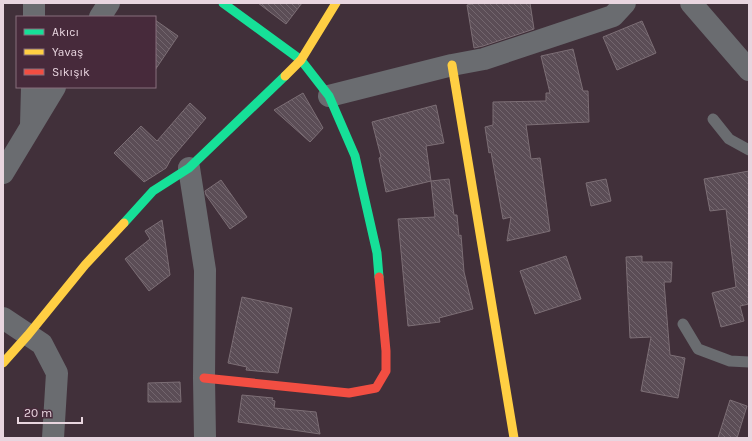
<svg xmlns="http://www.w3.org/2000/svg" width="752" height="441" font-family="Karla,sans-serif">
	<style>
		.building { fill: url(#building-back-hatch); stroke: #7c6e75 }
		.lines { fill: none; stroke-linecap: round; stroke-linejoin: round }
		.lane { stroke: #6a6c70; stroke-width: 11 }
		.street { stroke: #6a6c70; stroke-width: 22 }
		.fast { stroke: #16e098; stroke-width: 9 }
		.slow { stroke: #ffcf43; stroke-width: 9 }
		.jam { stroke: #f24e42; stroke-width: 9 }
	</style>
	<defs>
		<pattern id="building-back-hatch" width="6" height="6" patternUnits="userSpaceOnUse"><rect width="6" height="6" fill="#5b4d56"/><path d="M-1 5l2 2M0 0l6 6M5-1l2 2" fill="none" stroke="#73666e"/></pattern>
	</defs>
	<rect width="100%" height="100%" fill="#41303a"/>
	<path class="building" d="M258 3H302L286 24Z
		M476 3H530L534 29 483 46 474 48 467 5Z
		M155 20 178 36 155 70Z
		M642 21 656 53 617 70 603 37Z
		M573 49 583 91H588L589 122 526 125 531 159 540 158 550 231 507 241 511 217 503 219 491 152 489 153 485 127 493 125V102L546 101V93H550L541 56Z
		M303 93 323 128 310 142 274 110Z
		M190 103 206 118 171 159 166 168 144 182 114 153 141 126 157 141Z
		M436 105 444 143 426 146 431 181 386 192 379 158 381 157 372 122Z
		M749 171V304L740 306 744 321 721 327 712 293 736 287 726 209 710 211 704 179Z
		M449 179 454 215H457L459 236 461 235 464 272 473 309 439 318 440 322 408 326 398 219 435 217 431 181Z
		M606 179 611 201 591 206 586 183Z
		M221 180 247 217 230 229 206 195 205 191Z
		M162 220 170 275 149 291 125 259 150 239 145 231Z
		M566 256 581 299 535 314 520 271Z
		M642 256V262H672L671 282H664L670 355 685 358 678 398 641 391 651 337 630 338 626 257Z
		M242 297 292 308 278 373 246 370 247 367 228 363Z
		M180 382 181 402H148V383Z
		M242 395 273 398 272 400 275 401 274 408 316 412 320 434 238 422Z
		M730 400 747 406 737 438H718Z"/>
	<g class="lines">
		<path class="lane" d="M713 119 729 139 749 150
			M683 324 698 349 730 361 749 362"/>
		<path class="street" d="M691 3 749 70
			M34 17V3
			M100 17 109 3
			M329 96 452 65 484 59 613 16 625 3
			M31 125 32 87
			M189 168 205 270 204 378 205 438
			M3 173 55 87
			M3 318 42 344 57 373 53 438"/>
		<path class="fast" d="M223 3 301 60 329 96 355 156 377 253 379 277
			M124 223 153 191 189 168 285 76"/>
		<path class="slow" d="M452 65 514 438
			M285 76 301 60 336 3
			M3 363 28 335 85 265 124 223"/>
		<path class="jam" d="M204 378 349 393 376 388 386 371V351L379 277"/>
	</g>
	<rect width="752" height="441" fill="none" stroke="#e8d5df" stroke-width="8"/>
	<rect x="16" y="16" width="140" height="72" fill="#472a3b" stroke="#876e7d"/>
	<rect x="24" y="29" width="20" height="6" fill="#16e098" stroke="#876e7d"/>
	<text x="52" y="36" font-size="12" fill="#e8d5df">Akıcı</text>
	<rect x="24" y="49" width="20" height="6" fill="#ffcf43" stroke="#876e7d"/>
	<text x="52" y="56" font-size="12" fill="#e8d5df">Yavaş</text>
	<rect x="24" y="69" width="20" height="6" fill="#f24e42" stroke="#876e7d"/>
	<text x="52" y="76" font-size="12" fill="#e8d5df">Sıkışık</text>
	<path d="M18 417v6h64v-6" fill="none" stroke="#e8d5df" stroke-width="2"/>
	<text x="24" y="417" font-size="12" fill="#e8d5df" stroke="#472a3b" stroke-width="3" paint-order="stroke">20 m</text>
</svg>
